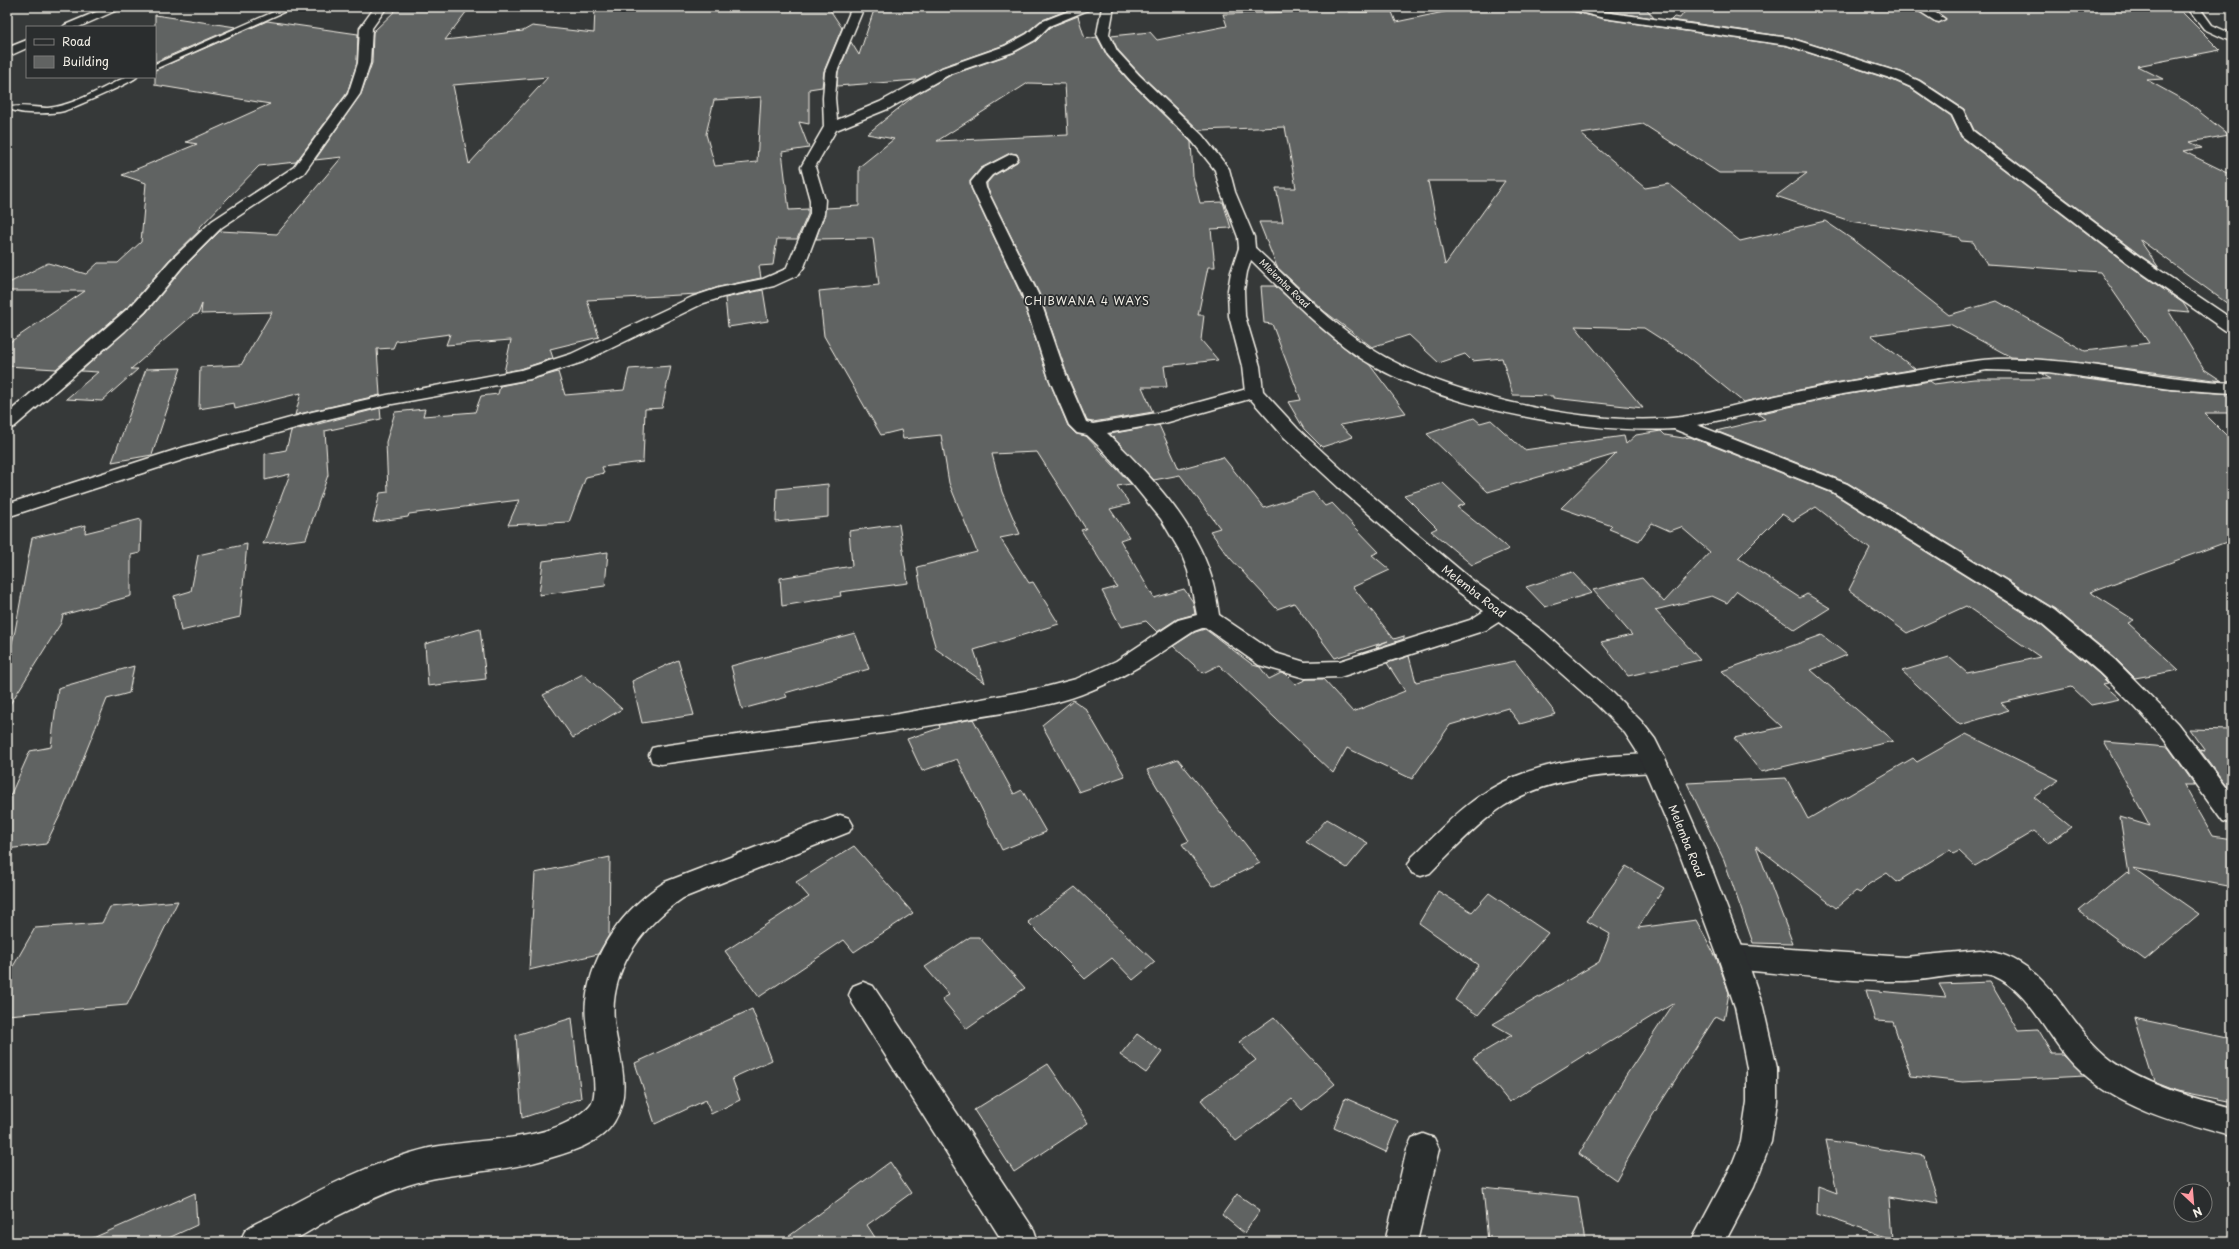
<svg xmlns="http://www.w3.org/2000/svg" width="2239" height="1249" font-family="'Playpen Sans',sans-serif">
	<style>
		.building { fill: #616362; stroke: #f4f1e8; fill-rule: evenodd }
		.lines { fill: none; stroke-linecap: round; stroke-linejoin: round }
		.service-casing { stroke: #f4f1e8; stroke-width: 3 }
		.minor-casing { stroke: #f4f1e8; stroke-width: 3 }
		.tertiary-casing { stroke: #f4f1e8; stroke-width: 3 }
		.service { fill: #2a2d2e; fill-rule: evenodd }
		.minor { fill: #2a2d2e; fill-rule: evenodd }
		.tertiary { fill: #2a2d2e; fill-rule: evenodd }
		.labels { text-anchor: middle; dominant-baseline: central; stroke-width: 3.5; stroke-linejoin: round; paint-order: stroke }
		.far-street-label { font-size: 9px; fill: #f4f1e8; stroke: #2a2d2e }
		.far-quarter-label { font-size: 11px; letter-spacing: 1px; fill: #f4f1e8; stroke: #2a2d2e }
		.street-label { font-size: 11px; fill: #f4f1e8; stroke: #2a2d2e }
	</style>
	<rect width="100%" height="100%" fill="#363939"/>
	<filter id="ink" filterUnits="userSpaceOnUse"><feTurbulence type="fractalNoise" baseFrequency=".025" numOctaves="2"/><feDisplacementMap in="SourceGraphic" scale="8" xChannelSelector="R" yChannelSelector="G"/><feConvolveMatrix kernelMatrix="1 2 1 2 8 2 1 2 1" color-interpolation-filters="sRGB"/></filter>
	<g filter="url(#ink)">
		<path class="building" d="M399 7H470L445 40 523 31 532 26 594 33 595 7H828L842 28 824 71 822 87 809 89V124L799 122 809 148 782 152 789 210 808 209V214L797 239H777L773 265 759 266 761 278 719 287 698 294 587 300 599 337 550 349 553 358 521 369 504 372 511 340 446 345 450 334 396 341 393 348 377 349 380 395 295 415 301 393 235 409 234 403 199 409 200 367 241 365 272 312 201 314 202 304 198 314 193 315 131 369H138L102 401 66 399 98 372 81 371 146 313 183 268 220 231 277 234 342 157 315 160 361 94 372 63 373 32ZM548 77 469 164 453 85ZM761 97 757 162 715 166 706 134 714 100Z
			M876 7H1075L1040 21 1026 33 1004 45 942 67 917 80 837 86 838 72 851 42 859 55 874 10Z
			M1294 7H1350L1349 12H1392L1396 22 1468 7H1564L1568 10 1604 19 1787 46 1892 80 1910 88 1951 116 1961 137 2127 264 2183 303 2189 312 2168 310 2204 369 2222 381 2076 362 2011 357 1950 324 1871 335 1915 369 1823 385 1743 402 1683 353 1644 328 1575 326 1643 408 1553 398V396L1513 395 1502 358 1472 361 1465 354 1439 363 1409 335 1372 347 1324 311 1277 267 1259 222H1283L1276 188H1296L1285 127 1199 130 1140 74 1118 50 1111 36 1150 32 1157 40 1227 26 1223 14 1297 12ZM1643 124 1719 173H1807L1776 196 1850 221 1958 237 1961 241 1973 242 1987 264 2100 272 2149 343 2085 351 1997 301 1949 315 1859 244 1825 221 1740 241 1669 184 1645 188 1581 134ZM1428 181H1505L1445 265Z
			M1592 7H1645L1654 18 1604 11Z
			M1688 7H1912L1939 23 1946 19 1930 7H2177L2220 50 2137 66 2163 79 2147 80 2187 102 2229 135 2190 142 2202 148 2183 151 2232 175V307L2139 239 2159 268 2141 256 1974 130 1964 109 1920 80 1901 72 1789 37 1671 20 1674 17 1680 18Z
			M155 15 236 27 155 62Z
			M1078 16 1085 39 1097 37 1107 56 1130 82 1191 142 1193 176 1200 203 1223 202 1231 228 1211 229 1215 267H1208L1198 315H1204L1201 340 1218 360 1164 366 1167 387H1142L1153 412 1093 422 1087 421 1068 377 1039 293 987 188V183L993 176 1017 162 1019 159 1017 154 1010 153 981 168 970 181 971 188 1021 295 1048 378 1068 426 1076 434 1086 436 1131 484 1117 486 1130 504 1110 509 1129 537 1120 540 1154 598 1184 589 1193 602 1195 614 1177 619 1157 632 1146 621 1121 627 1102 591 1117 587 1081 530 1086 529 1037 452 992 454 1002 492 1020 534 1000 538 1029 583 1033 582 1059 624 974 650 985 683 936 649 926 615 917 567 977 552 949 483 941 435 903 439 901 430 881 435 824 336 819 291 879 285 873 238 816 239 826 208 859 206V167L894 139 867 134 915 95 951 75 1014 53 1036 41 1050 27ZM1028 83 1065 84 1068 135 937 141Z
			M267 21 358 34 357 63 347 93 296 162 259 166 197 230H200L169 260 132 303 56 369 7 366V344L85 291H7V284L48 263 86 274 98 263H118L141 242 146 183 122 175 197 144 186 142 270 104 155 85V70Z
			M1261 286H1275L1325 332 1355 356 1369 364 1406 413 1340 425 1353 437 1322 447 1304 429 1288 402 1301 400 1272 324 1264 323Z
			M763 290 768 321 728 327 725 298Z
			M671 366 662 408 645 409 643 462 602 467 604 473 586 477 569 522 508 525 519 500 409 514 408 517 373 522 380 493 388 492 386 442 395 412 425 409 423 416 475 412 481 396 498 394 500 386 530 380 558 372 565 395 624 390 629 369Z
			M181 368 152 455 112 462 146 369Z
			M2040 373 2171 390 2232 394V413H2204L2232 441V540L2090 592 2134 620 2128 623 2179 670 2135 678 2116 659 2055 609 1848 483 1716 431 1765 419 1758 414 1837 396 1930 381 1934 384 1974 379H2051Z
			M380 408 381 419 325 431 328 475 306 539 263 544 290 474 265 480V454L286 450 291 431Z
			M1474 418 1480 423 1491 420 1524 450 1624 436 1626 444 1636 435 1661 431 1665 435 1683 438 1690 437 1832 493 2037 621 2098 673 2108 683 2103 684 2120 699 2091 705 2072 687 2001 703 2009 710 1960 725 1902 671 1949 657 1967 673 2040 657 1966 606 1907 633 1849 590 1870 549 1816 507 1793 521 1782 514 1738 558 1800 598 1807 594 1830 608 1795 630 1737 591 1727 603 1712 596 1655 610 1700 660 1628 676 1601 642 1632 635 1593 590 1642 578 1664 602 1710 552 1681 527 1670 531 1652 523 1639 541 1609 529 1612 526 1561 508 1616 454 1488 492 1427 434Z
			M1159 425 1179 469 1223 457 1264 508 1313 492 1325 506 1332 503 1379 552 1372 555 1390 570 1353 587 1394 639 1404 636V639L1377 648 1376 646 1388 641 1335 658 1294 603 1277 609 1230 558 1210 531 1220 528 1180 475 1154 480 1110 434Z
			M1443 483 1465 504 1457 507 1509 549 1472 565 1431 531 1437 528 1404 495Z
			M828 484V517L776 522 777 489Z
			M141 519 140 553 131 555V596L63 615 61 623 7 709V662L15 631 32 538 86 525 85 533Z
			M899 524 908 583 840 592 841 596 782 606 780 578 852 566 849 531Z
			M247 544 240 617 181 631 174 596 191 591 198 555Z
			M608 552 605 586 539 595 543 561Z
			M1572 572 1592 593 1545 607 1526 587Z
			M480 629 486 679 428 686 425 644Z
			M1205 629 1253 665 1260 667 1269 679 1281 673 1286 674 1296 684 1307 679H1323L1353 712 1405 691 1387 663 1409 656 1416 682 1515 661 1556 714 1520 724 1508 708 1450 725 1412 779 1347 748 1333 773 1219 665 1203 673 1173 646 1195 632Z
			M855 633 869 669 785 693 787 697 742 709 731 666Z
			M1822 635 1847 655 1811 670 1893 741 1761 772 1734 738 1782 727 1722 671Z
			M678 660 694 715 642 723 632 681Z
			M134 666 129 693 107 699 63 809 46 844 7 849V803L30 751 51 747 58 688Z
			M583 674 622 709 573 738 543 695Z
			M1073 700 1086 709 1125 776 1079 792 1042 725Z
			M973 719 1014 794 1022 790 1046 832 1002 850 957 759 922 771 907 739 940 728 939 725Z
			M2189 729 2232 730V787L2226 785 2200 750 2205 751Z
			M1966 734 2059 780 2034 797 2071 827 2049 843 2034 831 1975 866 1959 851 1953 854 1949 850 1897 882 1887 873 1869 884 1860 893 1856 891 1836 908 1756 846 1793 944 1753 943 1724 860 1687 783 1786 778 1808 819 1913 758 1917 762Z
			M2104 742 2168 747 2195 785H2184L2213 836 2232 839V887L2133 868 2199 914 2145 960 2079 911 2127 872 2129 874 2120 817 2150 826Z
			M1178 759 1204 791 1260 863 1213 886 1182 844 1189 841 1147 770Z
			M1327 819 1368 843 1347 868 1306 842Z
			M854 846 913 913 854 952 844 940 759 997 725 951 809 897 796 882Z
			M610 857 609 935 598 954 529 970 535 873Z
			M1626 866 1664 888 1638 928 1696 920 1717 959 1729 993 1724 1020 1716 1016 1651 1118 1616 1180 1579 1154 1625 1077 1674 1003 1590 1054 1589 1052 1509 1102 1473 1058 1512 1035 1493 1024 1599 962 1610 934 1587 921Z
			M1075 887 1155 962 1133 980 1112 958 1085 979 1028 922Z
			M1438 891 1472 912 1489 893 1548 933 1478 1015 1455 1000 1478 965 1419 923Z
			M178 901 127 1005 7 1015V977L35 928 102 923 110 907Z
			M970 937H979L1025 988 967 1029 942 999 949 995 925 967Z
			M1990 982 2018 1030 2037 1029 2052 1054H2062L2085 1076 1963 1082 1911 1076 1893 1022 1875 1021 1866 990 1946 997 1939 984Z
			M752 1009 772 1060 732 1078 740 1100 711 1114 706 1100 655 1124 635 1063Z
			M1274 1017 1335 1084 1302 1110 1292 1099 1236 1141 1201 1100 1256 1060 1239 1042Z
			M572 1018 581 1098 522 1118 516 1035Z
			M2134 1018 2232 1039V1102L2177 1091 2154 1082Z
			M1137 1034 1162 1052 1146 1073 1120 1055Z
			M1048 1064 1088 1123 1014 1172 974 1110Z
			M1345 1098 1398 1121 1386 1152 1334 1128Z
			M1826 1140 1925 1156 1938 1204 1889 1196 1892 1239 1817 1214 1818 1186 1837 1193Z
			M890 1162 911 1193 867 1225 878 1242H781Z
			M1483 1187 1578 1197 1585 1242H1488Z
			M195 1193 197 1225 160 1242H84Z
			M1237 1194 1260 1210 1244 1233 1222 1215Z"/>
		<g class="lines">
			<defs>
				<path id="service" d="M285 7H295L155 69V64Z
					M126 77H137C131 83 75 107 64 111 53 114 16 115 9 108 14 104 39 108 48 108 75 105 102 88 126 77Z"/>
				<path id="minor" d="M108 7H124L79 27H63L65 25Z
					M375 7H387L372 28 370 63 360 94 304 173 222 227 182 267 145 312 125 331 14 427 7 429V414L133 304 170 261 212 221 294 167 348 94 358 63 360 28Z
					M852 7H864L837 72 835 98 837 120 880 102 942 68 1005 46 1027 34 1041 22 1079 7H1095L1049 26 1035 40 1013 52 950 74 890 108 836 130 815 167 825 200 824 214 804 267 798 275 774 286 723 297 704 303 583 362 530 379 387 405 324 420 195 456 7 517V504L181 448 312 412 387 395 521 370 571 354 692 297 719 288 763 279 786 269 810 214V200L801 167 824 127 823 98 825 72Z
					M1566 7H1586L1604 12 1789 38 1901 73 1919 81 1963 110 1973 131 2140 257 2232 319V332L2226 331 2128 263 1962 136 1952 115 1911 87 1893 79 1787 45 1604 18 1568 9Z
					M1913 7H1927L1945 19 1939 22 1935 21Z
					M2187 7H2199L2212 25 2232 34V42L2204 29Z
					M27 40V48L7 57V48Z
					M1011 154 1016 155 1018 158 1016 161 992 175 985 183 986 188 1038 294 1067 378 1086 422 1093 424 1163 412 1254 387 1260 388 1263 392 1260 396 1165 423 1107 433C1148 473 1194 521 1211 576 1215 589 1217 602 1219 615L1275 653 1305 662 1340 661 1470 620 1492 606 1500 604 1508 606 1511 611 1508 616 1486 630 1340 677 1305 678 1259 665 1205 627 1194 631C1160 653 1130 675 1092 690 1053 707 1008 712 966 719 865 738 763 749 661 764L652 762 649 755 652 748 661 746 805 725 893 715 1042 688 1076 679 1116 661 1178 620 1197 615 1188 571 1181 553 1161 519 1131 482 1101 448 1087 435 1077 433 1069 425 1049 378 1022 294 972 188 971 182 982 169Z
					M1247 243 1252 245C1290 280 1326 320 1370 348 1441 395 1597 429 1681 417 1708 413 1735 405 1762 399 1817 387 1871 377 1926 369 1945 366 1964 362 1983 360 2063 353 2151 379 2232 383V393L2171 389 2048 372 1987 370 1837 395 1697 425 1847 484 2054 610 2115 660 2177 723 2232 795V824L2223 821 2161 735 2133 705 2099 672 2038 620 1833 492 1674 429C1583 434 1432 407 1356 355 1314 325 1279 287 1242 251L1239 248 1242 245Z
					M1655 754 1664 756 1667 763 1664 770 1655 772C1599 775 1542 777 1495 812 1471 830 1451 852 1430 873L1421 876 1412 873 1408 865 1412 857C1433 837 1453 815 1477 798 1529 760 1593 756 1655 754Z
					M840 815 849 818 853 825 849 832 683 898C640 927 606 975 615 1029 620 1060 632 1093 614 1122 601 1144 567 1153 543 1160 499 1173 452 1171 408 1185 378 1195 349 1210 321 1224 311 1230 301 1237 290 1241 279 1245 253 1242 241 1242 242 1239 243 1233 246 1230 252 1224 266 1219 274 1215 322 1188 375 1161 429 1148 471 1139 541 1142 576 1117 580 1114 590 1107 592 1102 601 1085 582 1026 586 1001 592 951 624 908 665 882Z
					M1732 945 1904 957 1980 950C2049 956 2063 1024 2111 1060 2147 1086 2190 1097 2232 1108V1138C2177 1123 2115 1107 2074 1065 2049 1040 2029 990 1994 976 1973 969 1928 981 1904 981 1847 982 1789 974 1732 969L1722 966 1718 957 1722 948Z
					M863 982 873 986 1034 1230 1038 1242H1003L853 1004 849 995 853 986Z
					M1423 1134 1434 1138 1439 1149 1417 1242H1385L1407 1149 1412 1138Z"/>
				<path id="tertiary" d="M1102 7H1114L1109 34 1117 51 1139 75 1202 135 1229 169 1235 192 1254 237 1255 248 1247 272 1244 290 1245 316 1260 366 1263 391 1298 429 1352 479 1472 580 1544 632 1613 693 1641 721 1655 739 1667 763 1699 836 1746 957 1763 1007 1777 1068V1102L1771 1142 1754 1187 1725 1242H1691L1731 1167 1741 1142 1747 1102V1068L1735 1007 1718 957 1673 836 1636 750 1625 733 1597 705 1528 644 1456 590 1338 487 1284 437 1248 396 1245 392 1242 366 1229 316 1228 290 1231 272 1239 248 1238 237 1221 192 1215 170 1192 141 1131 81 1108 55 1097 34Z"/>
			</defs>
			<use href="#service" class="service-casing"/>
			<use href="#minor" class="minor-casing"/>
			<use href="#tertiary" class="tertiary-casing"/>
			<use href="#service" class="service"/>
			<use href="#minor" class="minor"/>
			<use href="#tertiary" class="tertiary"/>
		</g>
	</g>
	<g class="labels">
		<g class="far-street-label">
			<text transform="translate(1285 283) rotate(44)">Mlelemba Road</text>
		</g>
		<g class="far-quarter-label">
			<text x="1087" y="300">CHIBWANA 4 WAYS</text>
		</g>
		<g class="street-label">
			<text transform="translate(1474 591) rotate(38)">Melemba Road</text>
			<text transform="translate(1687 841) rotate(68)">Melemba Road</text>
		</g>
	</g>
	<rect width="2239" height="1249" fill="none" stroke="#2a2d2e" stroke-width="24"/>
	<rect x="12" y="12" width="2215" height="1225" fill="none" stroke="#f4f1e8" stroke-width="1.5" filter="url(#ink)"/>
	<rect x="26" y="26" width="130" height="52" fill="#2a2d2e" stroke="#7b7b78"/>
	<rect x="34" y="39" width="20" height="6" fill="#2a2d2e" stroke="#7b7b78"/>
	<text x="62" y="46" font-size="12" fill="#f4f1e8">Road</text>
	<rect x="34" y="56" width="20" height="12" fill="#616362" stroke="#7b7b78"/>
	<text x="62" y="66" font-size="12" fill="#f4f1e8">Building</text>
	<g transform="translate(2193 1203) rotate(154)"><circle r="19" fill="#2a2d2e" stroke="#7b7b78"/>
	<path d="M0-3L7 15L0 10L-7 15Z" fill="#ff9aa2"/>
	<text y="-6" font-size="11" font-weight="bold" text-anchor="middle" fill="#f4f1e8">N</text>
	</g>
</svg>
